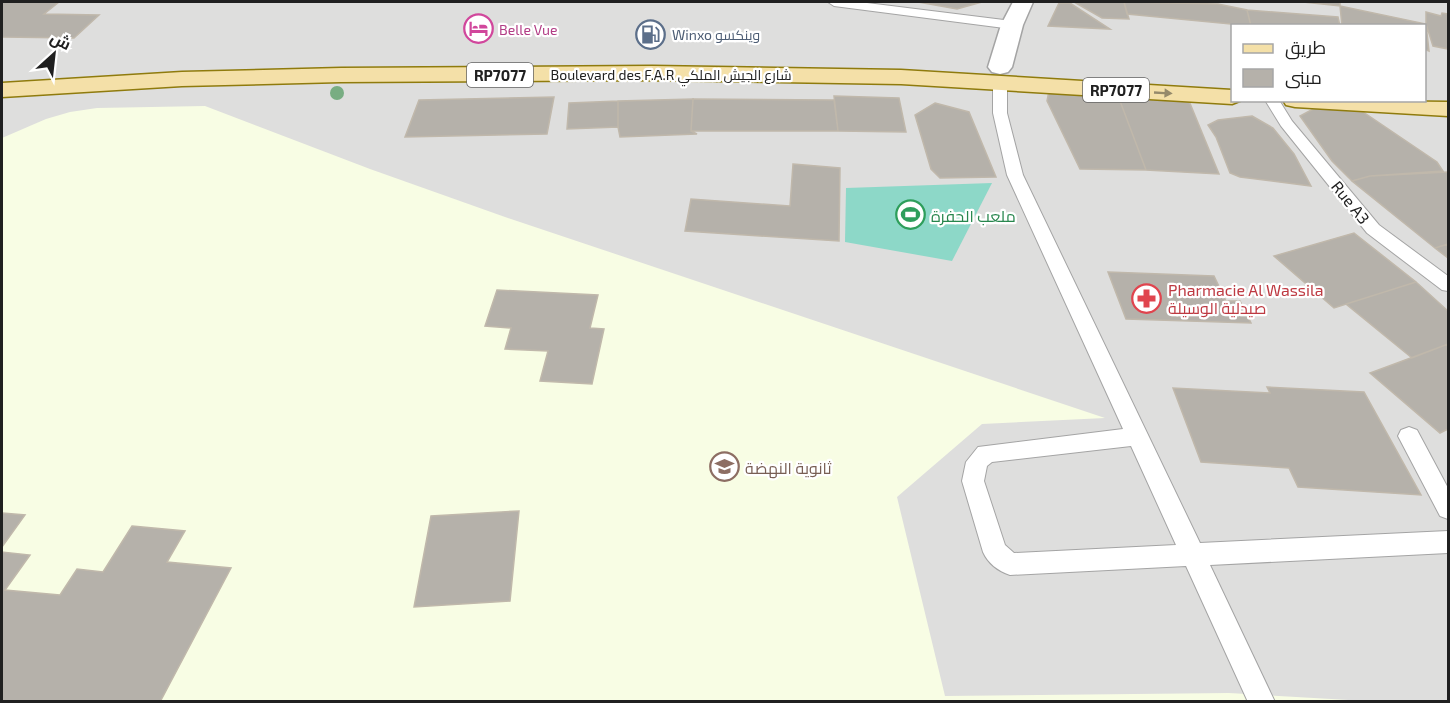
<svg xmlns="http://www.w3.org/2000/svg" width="1450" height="703" font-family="'Exo 2',Cairo,sans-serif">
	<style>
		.residential { fill: #dededd; fill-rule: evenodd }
		.education { fill: #f8fde4 }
		.pitch { fill: #8dd8c8 }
		.building { fill: #b5b1aa; stroke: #c0b8ab; stroke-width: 1.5 }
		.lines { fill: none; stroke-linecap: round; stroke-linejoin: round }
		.service-casing { stroke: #a4a4a4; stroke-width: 2 }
		.minor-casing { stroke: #a4a4a4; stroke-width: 3 }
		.primary-casing { stroke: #8f7b0d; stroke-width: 3 }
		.service { fill: #fff; fill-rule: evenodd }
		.minor { fill: #fff; fill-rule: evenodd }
		.primary { fill: #f4e0a8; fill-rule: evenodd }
		.tree { fill: #78ad82 }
		.oneway { fill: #958a6b }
		.labels { text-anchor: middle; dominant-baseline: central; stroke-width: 4.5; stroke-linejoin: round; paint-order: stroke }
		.far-hotel-label { font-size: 14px; fill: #b23c85; stroke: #fff; text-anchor: start }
		.far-service-label { font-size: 14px; fill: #4e5e75; stroke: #fff; text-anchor: start }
		.far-street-label { font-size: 14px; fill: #202020; stroke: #fff }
		.shield { fill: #fff; stroke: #636363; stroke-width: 1.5 }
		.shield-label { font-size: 15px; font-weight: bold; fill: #202020 }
		.street-label { font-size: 16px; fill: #202020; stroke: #fff }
		.leisure-label { font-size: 16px; fill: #27864d; stroke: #fff; text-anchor: start }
		.health-label { font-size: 16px; fill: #be3a42; stroke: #fff; text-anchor: start }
		.education-label { font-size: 16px; fill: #785e54; stroke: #fff; text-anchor: start }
	</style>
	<rect width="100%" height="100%" fill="#f0efe8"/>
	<path class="residential" d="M2 2H1448V701H2ZM1232 26H1424V100H1232Z"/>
	<path class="education" d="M205 106 370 169 505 217 1105 418 982 424 897 497 945 696 1229 693 1366 701 2 702V138L46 119 70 112 97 108Z"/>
	<path class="pitch" d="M992 183 952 261 845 242 846 188Z"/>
	<path class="building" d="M2 2H59L44 14 99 15 74 38 2 37Z
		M918 2H982L957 9Z
		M1074 2H1124L1129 19 1102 18Z
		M1124 2 1218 4 1247 10 1251 26 1127 14Z
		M1303 2H1340V6Z
		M1059 3H1070L1110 29 1048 26Z
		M1340 6 1426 24 1429 51 1424 49V26H1342Z
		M1247 10 1338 17 1340 26H1251Z
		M1426 12 1441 16 1442 13 1448 14V49L1433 46 1426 24Z
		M1049 91 1117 93 1146 170 1080 169 1047 101Z
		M1117 93 1189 101 1219 174 1146 170Z
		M834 96 899 98 906 132 838 131Z
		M554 97 547 134 405 137 419 100Z
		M693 99 691 131 697 134 620 137 618 127V101Z
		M693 99 834 100 838 131H691Z
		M618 101V127L567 129 569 103Z
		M935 103 969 112 996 177 940 178 931 169 915 115Z
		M1315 108 1363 112 1437 162 1443 171 1370 176 1352 181 1332 161 1300 116Z
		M1252 116 1273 128 1294 154 1311 186 1240 177 1230 173 1216 137 1208 125 1218 120Z
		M793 164 840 168 839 241 685 231 691 199 790 206Z
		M1448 172V244L1435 248 1352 181 1370 176Z
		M1354 233 1416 282 1334 308 1274 256Z
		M1448 244V258L1435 248Z
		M1108 272 1214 276 1226 301H1240L1251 323 1126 319Z
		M1416 282 1448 311V344L1412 358 1346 304Z
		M497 290 598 295 590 328 604 329 592 384 540 381 548 351 505 349 511 328 485 326Z
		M1448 344V429L1440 433 1370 373Z
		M1267 387 1364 392 1421 495 1298 487 1289 468 1201 462 1173 388 1270 393Z
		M519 511 510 601 414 607 431 516Z
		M2 513 25 515 2 547Z
		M132 526 185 531 167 562 231 568 160 702H2V552L30 555 5 590 60 595 77 569 103 572Z"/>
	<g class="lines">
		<defs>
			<path id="service" d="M828 2H859L1012 21 1018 25 1012 29 834 6Z
				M1000 78 1007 82V113L1023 175 1200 543 1448 531V553L1210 565 1275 702H1248L1186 566 1010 575C998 571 988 563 983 552L962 481 966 462 978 447 1123 429 1007 175 993 113V82ZM1131 446 1176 545 1014 553 1005 545 984 481 987 466 992 462Z
				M1265 100H1279L1292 121 1379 225 1448 276V291L1442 290 1367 233 1281 126Z
				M1409 427 1417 430 1448 488V519L1440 516 1398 436 1401 430Z"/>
			<path id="minor" d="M1013 2H1033L1023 25 1012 67 1008 72 1000 74 992 72 988 67 1001 25Z"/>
			<path id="primary" d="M652 66 901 70 1232 90V100H1242L1232 104 901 84 652 80 341 82 182 86 2 97V83L182 72 341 68Z
				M1283 100 1448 102V116L1295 107 1286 105Z"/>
		</defs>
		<use href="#service" class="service-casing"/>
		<use href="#minor" class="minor-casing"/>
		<use href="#primary" class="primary-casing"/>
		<use href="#service" class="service"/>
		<use href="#minor" class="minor"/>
		<use href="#primary" class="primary"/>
	</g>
	<circle class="tree" cx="337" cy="93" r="7"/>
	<defs><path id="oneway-solid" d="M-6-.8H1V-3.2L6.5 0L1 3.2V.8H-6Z" transform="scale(1.5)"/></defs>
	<use class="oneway" href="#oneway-solid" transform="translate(1163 93) rotate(3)"/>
	<defs>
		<symbol id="hotel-ring" viewBox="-11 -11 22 22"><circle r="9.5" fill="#fff" stroke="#d1479c" stroke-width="1.5"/><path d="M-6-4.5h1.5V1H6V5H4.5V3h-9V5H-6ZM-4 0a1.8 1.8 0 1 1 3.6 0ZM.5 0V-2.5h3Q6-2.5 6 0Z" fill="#d1479c"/></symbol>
		<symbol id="fuel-ring" viewBox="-11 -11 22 22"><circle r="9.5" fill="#fff" stroke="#5c6f8a" stroke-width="1.5"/><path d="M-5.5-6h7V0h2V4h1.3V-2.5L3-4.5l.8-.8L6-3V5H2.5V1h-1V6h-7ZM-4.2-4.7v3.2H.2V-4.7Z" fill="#5c6f8a"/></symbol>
		<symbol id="stadium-ring" viewBox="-11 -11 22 22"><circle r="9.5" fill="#fff" stroke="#2e9e5b" stroke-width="1.5"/><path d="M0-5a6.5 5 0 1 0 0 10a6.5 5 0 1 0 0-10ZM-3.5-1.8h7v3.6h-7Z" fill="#2e9e5b"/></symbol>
		<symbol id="pharmacy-ring" viewBox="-11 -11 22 22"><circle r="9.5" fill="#fff" stroke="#e0444e" stroke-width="1.5"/><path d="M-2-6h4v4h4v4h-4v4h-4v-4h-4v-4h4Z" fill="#e0444e"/></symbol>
		<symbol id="school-ring" viewBox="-11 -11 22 22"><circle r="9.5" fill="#fff" stroke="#8d6e63" stroke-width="1.5"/><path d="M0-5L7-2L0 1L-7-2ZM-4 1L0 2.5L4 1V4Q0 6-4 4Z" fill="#8d6e63"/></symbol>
	</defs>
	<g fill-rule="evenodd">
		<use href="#hotel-ring" x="462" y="12" width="33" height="33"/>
		<use href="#fuel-ring" x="634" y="18" width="33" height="33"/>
		<use href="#stadium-ring" x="894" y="198" width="33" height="33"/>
		<use href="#pharmacy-ring" x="1130" y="282" width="33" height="33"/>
		<use href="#school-ring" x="708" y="450" width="33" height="33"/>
	</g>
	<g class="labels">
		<g class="far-hotel-label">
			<text x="499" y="29">Belle Vue</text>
		</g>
		<g class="far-service-label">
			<text x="672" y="34">Winxo وينكسو</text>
		</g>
		<g class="far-street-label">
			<text x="671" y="74">Boulevard des F.A.R شارع الجيش الملكي</text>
		</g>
		<g class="shield">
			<rect x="467" y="63" width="66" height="24" rx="4.5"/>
			<rect x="1083" y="78" width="66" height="24" rx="4.5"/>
		</g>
		<g class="shield-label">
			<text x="500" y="75">RP7077</text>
			<text x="1116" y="90">RP7077</text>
		</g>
		<g class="street-label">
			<text transform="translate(1351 202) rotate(51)">Rue A3</text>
		</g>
		<g class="leisure-label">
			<text x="931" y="215">ملعب الحفرة</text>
		</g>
		<g class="health-label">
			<text x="1168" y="289">Pharmacie Al Wassila<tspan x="1168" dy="18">صيدلية الوسيلة</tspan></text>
		</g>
		<g class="education-label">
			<text x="745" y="467">ثانوية النهضة</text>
		</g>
	</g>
	<rect width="1450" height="703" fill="none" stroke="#202020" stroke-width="6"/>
	<rect x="1231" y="24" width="195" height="78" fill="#ffffff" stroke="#a6a6a6" stroke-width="1.5"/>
	<rect x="1243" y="44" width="30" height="9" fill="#f4e0a8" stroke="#a6a6a6" stroke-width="1.5"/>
	<text x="1285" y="54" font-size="18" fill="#202020">طريق</text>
	<rect x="1243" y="69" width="30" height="18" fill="#b5b1aa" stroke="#a6a6a6" stroke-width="1.5"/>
	<text x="1285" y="84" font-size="18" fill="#202020">مبنى</text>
	<g transform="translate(54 54) rotate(27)" stroke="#ffffff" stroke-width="4.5" paint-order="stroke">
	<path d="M0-4.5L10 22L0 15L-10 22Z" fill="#202020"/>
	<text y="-9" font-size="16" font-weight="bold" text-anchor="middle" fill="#202020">ش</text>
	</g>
</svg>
